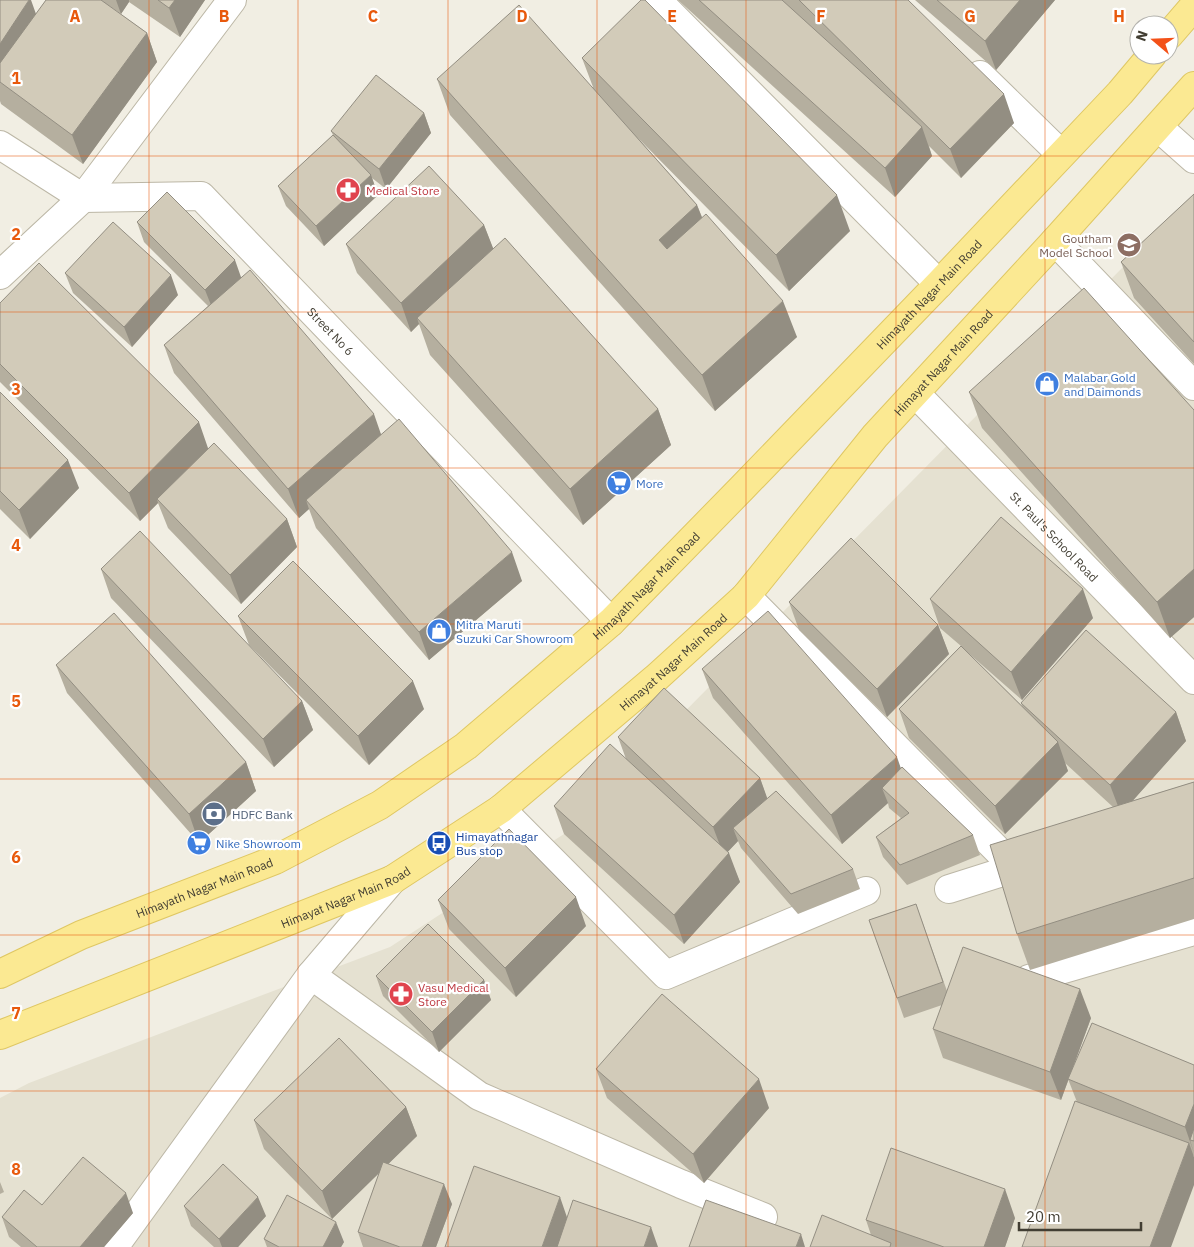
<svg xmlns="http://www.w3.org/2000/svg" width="1194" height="1247" font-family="'IBM Plex Sans',sans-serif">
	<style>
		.residential { fill: #e5e1d1 }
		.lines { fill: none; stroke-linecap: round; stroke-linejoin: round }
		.minor-casing { stroke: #bcb7a6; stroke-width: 30 }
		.major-casing { stroke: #dfc763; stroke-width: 30 }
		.minor { stroke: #fff; stroke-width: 28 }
		.major { stroke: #fbe992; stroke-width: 28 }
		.wall { fill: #b5af9f }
		.shaded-wall { fill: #938e82 }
		.building { fill: #d2cbb9; stroke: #938e82 }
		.grid { fill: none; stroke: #e8590c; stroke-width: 1; stroke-opacity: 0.55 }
		.labels { text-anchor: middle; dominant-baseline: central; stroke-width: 4.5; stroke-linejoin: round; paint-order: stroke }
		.health-label { font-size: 12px; fill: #be3a42; stroke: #fff; text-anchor: start }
		.education-label { font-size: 12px; fill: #785e54; stroke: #fff; text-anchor: end }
		.street-label { font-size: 12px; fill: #423e33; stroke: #fff }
		.shop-label { font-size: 12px; fill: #366cbe; stroke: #fff; text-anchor: start }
		.service-label { font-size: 12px; fill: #4e5e75; stroke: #fff; text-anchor: start }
		.transit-label { font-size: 12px; fill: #164399; stroke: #fff; text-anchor: start }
		.grid-label { font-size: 16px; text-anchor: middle; font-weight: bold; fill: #e8590c; stroke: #fff; stroke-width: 4.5; stroke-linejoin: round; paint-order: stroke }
	</style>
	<rect width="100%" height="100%" fill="#f1eee3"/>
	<path class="residential" d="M1194 195V1247H0V1098L29 1083 390 947 564 834Z"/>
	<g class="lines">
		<defs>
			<g id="minor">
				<path d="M657 0 939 284"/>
				<path d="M980 75 1061 154"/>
				<path d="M1158 127 1194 159"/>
				<path id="s1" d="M0 145 83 198 201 196 611 622"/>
				<path d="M1055 241 1194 386"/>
				<path d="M0 275 83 198 232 0"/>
				<path id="s2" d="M915 393 1194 680"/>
				<path d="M746 596 1015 868"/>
				<path d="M501 809 666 975 866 891"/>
				<path d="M949 889 1031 863"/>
				<path d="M311 975 479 1096 681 1184 763 1217"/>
				<path d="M1029 979 1194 931"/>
				<path d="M114 1247 311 975 392 880"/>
			</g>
			<g id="major">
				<path d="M1169 35 1194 6"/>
				<path id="s3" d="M0 974 81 935 275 860 380 805 466 746 611 622 742 488 939 284 1120 93 1152 55"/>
				<path id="s4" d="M0 1035 392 880 501 809 656 678 746 596 875 436 1055 241 1194 86"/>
			</g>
		</defs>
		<use href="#minor" class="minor-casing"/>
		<use href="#major" class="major-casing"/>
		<use href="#minor" class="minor"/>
		<use href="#major" class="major"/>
	</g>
	<path class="wall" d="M0 0 36 14 46 0H205L180 37 129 2 121 14 105 3 147 33 157 62 83 164 1 104 0 101Z
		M678 0H908L1014 123 961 178 929 146 932 156 895 197Z
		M915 0H1055L996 70Z
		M582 58 850 231 789 291 637 137 697 205 702 217 797 337 715 411 450 115 437 79 593 87Z
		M424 113 431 133 386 189 372 178 378 195 324 246 286 206 278 186 333 135 331 131Z
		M1194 194V364L1134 298 1121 262Z
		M137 222 241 277 381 434 522 581 429 660 316 528 309 509 299 518 174 373 164 345 208 306 144 242Z
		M484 225 493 249 658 409 671 445 583 525 430 355 419 324 411 332 357 273 346 244Z
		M65 273 178 295 132 347 73 293Z
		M0 303 209 449 287 519 297 547 241 604 168 528 158 503 140 521 0 382Z
		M0 392 79 488 30 539 0 509Z
		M969 392 1194 410V617L1170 638 982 428Z
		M101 569 302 701 313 730 274 767 111 598Z
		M930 599 1093 618 1022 700 966 651 1022 706 1021 703 1176 712 1186 741 1132 801 1194 782V919L1030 970 1017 934 1113 807 1065 763 1068 771 1005 834 909 738 899 709 961 646 940 628Z
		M789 602 938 625 949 654 887 717 799 630Z
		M238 616 424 709 369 765 249 645Z
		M56 665 246 762 256 791 199 843 67 693Z
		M702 669 901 768 973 835 980 855 907 885 883 857 876 837 901 818 889 808 888 803 842 844 713 698Z
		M618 737 760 778 767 799 853 869 860 889 798 914 741 848 738 841 727 852 740 882 684 944 564 834 554 806 626 759Z
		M438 900 586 926 516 997 449 929Z
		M916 904 947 991 1091 1018 1061 1100 943 1058 933 1029 942 1005 904 1018 869 920Z
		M376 976 484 980 491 1000 439 1052 383 996Z
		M1194 1065V1156L1077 1102 1068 1079Z
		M596 1069 769 1108 704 1183 607 1098Z
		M406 1107 417 1136 388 1164 452 1204 436 1247H363L358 1232 379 1173 332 1219 264 1149 254 1120Z
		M0 1182 4 1192 0 1194Z
		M42 1205 133 1213 104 1247H21L9 1237 2 1217Z
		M184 1206 266 1216 238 1247H214L191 1226Z
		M1015 1218 1005 1247H810L871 1235 866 1220Z
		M264 1239 344 1242 341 1247H267Z"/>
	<path class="shaded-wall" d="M29 0H31L41 28 0 82V44Z
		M116 0H129V2L121 14Z
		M175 0H205L180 37 169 8Z
		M1020 0H1055L996 70 985 41Z
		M147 33 157 62 83 164 72 135Z
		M1004 94 1014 123 961 178 950 149Z
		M424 113 431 133 386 189 379 169Z
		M922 127 932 156 895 197 885 168Z
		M371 175 378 195 324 246 316 226Z
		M837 195 850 231 789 291 776 255Z
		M697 205 711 241 673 276 659 240Z
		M484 225 495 253 417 318 419 324 411 332 401 303Z
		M235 260 242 280 213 310 205 290Z
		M171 275 178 295 132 347 124 327Z
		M783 301 797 337 715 411 702 375Z
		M658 409 671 445 583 525 570 489Z
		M374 414 384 443 306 500 309 509 299 518 288 489Z
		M199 422 209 451 157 499 158 503 140 521 129 493Z
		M68 460 79 488 30 539 19 510Z
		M287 519 297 547 241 604 230 575Z
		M512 552 522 581 429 660 419 632Z
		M1194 569V617L1170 638 1157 602Z
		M1083 589 1093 618 1022 700 1011 672Z
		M938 625 949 654 887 717 877 689Z
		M413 681 424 709 369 765 358 736Z
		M302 701 313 730 274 767 263 739Z
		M1176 712 1186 741 1121 814 1110 785Z
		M1058 742 1068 771 1005 834 995 806Z
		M897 757 907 786 882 788 888 803 842 844 831 815Z
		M246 762 256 791 199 843 189 814Z
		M760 778 770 806 733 828 738 841 724 856 713 827Z
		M729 853 740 882 684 944 674 915Z
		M576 897 586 926 516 997 505 968Z
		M484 980 491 1000 439 1052 432 1032Z
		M1080 989 1091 1018 1061 1100 1050 1072Z
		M759 1079 769 1108 704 1183 693 1154Z
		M1194 1104V1141L1190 1140 1194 1153 1185 1127Z
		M406 1107 417 1136 332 1219 322 1191Z
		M1189 1143 1194 1157V1185L1171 1247H1150Z
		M444 1184 452 1204 436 1247H422Z
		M1005 1189 1015 1218 1005 1247H984Z
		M126 1193 133 1213 104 1247H80Z
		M258 1197 266 1216 238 1247H222L219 1239Z
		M560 1197 570 1226 563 1247H542Z
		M336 1222 344 1242 341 1247H323Z
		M651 1227 658 1247H644Z
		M801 1234 805 1247H796Z"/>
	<path class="building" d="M0 0H29L0 44Z
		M46 0H101L147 33 72 135 0 82V63Z
		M158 0H175L169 8Z
		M641 0H645L837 195 776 255 582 58Z
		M699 0H782L922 127 885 168Z
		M799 0H908L1004 94 950 149Z
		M937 0H1020L985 41Z
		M519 5 697 205 659 240 667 249 706 214 783 301 702 375 437 79Z
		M376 75 424 113 379 169 331 131Z
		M333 135 371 175 316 226 278 186Z
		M429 166 484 225 401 303 346 244Z
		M167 192 235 260 205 290 137 222Z
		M1194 194V342L1121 262Z
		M113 222 171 275 124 327 65 273Z
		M505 238 658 409 570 489 417 318Z
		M39 263 199 422 129 493 0 364V303Z
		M250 270 374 414 288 489 164 345Z
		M1084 288 1194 410V569L1157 602 969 392Z
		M0 392 68 460 19 510 0 491Z
		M399 419 512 552 419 632 306 500Z
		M214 443 287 519 230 575 157 499Z
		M1001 517 1083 589 1011 672 930 599Z
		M140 531 302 701 263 739 101 569Z
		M851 538 938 625 877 689 789 602Z
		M293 561 413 681 358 736 238 616Z
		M768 611 897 757 831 815 702 669Z
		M114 613 246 762 189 814 56 665Z
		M1086 630 1176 712 1110 785 1021 703Z
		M961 646 1058 742 995 806 899 709Z
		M664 688 760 778 713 827 618 737Z
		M610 744 729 853 674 915 554 806Z
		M902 767 973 835 900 865 876 837 909 813 882 788Z
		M1194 782V878L1017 934 990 845Z
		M776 791 853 869 791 894 733 828Z
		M509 829 576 897 505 968 438 900Z
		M916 904 943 982 897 998 869 920Z
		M428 924 484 980 432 1032 376 976Z
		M963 947 1080 989 1050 1072 933 1029Z
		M662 994 759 1079 693 1154 596 1069Z
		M1092 1023 1194 1065V1104L1185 1127 1068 1079Z
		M339 1038 406 1107 322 1191 254 1120Z
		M1075 1101 1189 1143 1150 1247H1022Z
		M1194 1128V1141L1190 1140Z
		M891 1148 1005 1189 984 1247H944L866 1220Z
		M83 1157 126 1193 80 1247H37L2 1217 24 1190 42 1205Z
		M383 1162 444 1184 422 1247H400L358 1232Z
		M223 1164 258 1197 219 1239 184 1206Z
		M474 1166 560 1197 542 1247H445Z
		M287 1195 336 1222 323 1247H279L264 1239Z
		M573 1200 651 1227 644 1247H557Z
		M706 1200 801 1234 796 1247H689Z
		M822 1215 891 1243 890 1247H810Z"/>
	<path class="grid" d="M149 0V1247M298 0V1247M448 0V1247M597 0V1247M746 0V1247M896 0V1247M1045 0V1247M0 156H1194M0 312H1194M0 468H1194M0 624H1194M0 779H1194M0 935H1194M0 1091H1194"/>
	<defs>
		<symbol id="pharmacy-disc" viewBox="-11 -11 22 22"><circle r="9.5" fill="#e0444e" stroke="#fff"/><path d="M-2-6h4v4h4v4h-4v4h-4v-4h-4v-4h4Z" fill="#fff"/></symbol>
		<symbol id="school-disc" viewBox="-11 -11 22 22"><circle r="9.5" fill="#8d6e63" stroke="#fff"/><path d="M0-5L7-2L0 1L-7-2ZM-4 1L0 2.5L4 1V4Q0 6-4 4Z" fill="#fff"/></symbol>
		<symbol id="shop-disc" viewBox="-11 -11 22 22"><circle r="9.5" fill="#3f7fe0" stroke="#fff"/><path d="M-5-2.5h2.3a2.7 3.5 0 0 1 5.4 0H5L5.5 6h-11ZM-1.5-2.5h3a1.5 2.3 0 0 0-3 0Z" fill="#fff"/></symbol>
		<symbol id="supermarket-disc" viewBox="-11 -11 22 22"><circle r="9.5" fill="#3f7fe0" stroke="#fff"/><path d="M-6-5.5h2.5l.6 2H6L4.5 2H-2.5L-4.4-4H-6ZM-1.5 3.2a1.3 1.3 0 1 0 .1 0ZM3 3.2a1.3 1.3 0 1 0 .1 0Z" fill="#fff"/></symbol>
		<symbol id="bank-disc" viewBox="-11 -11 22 22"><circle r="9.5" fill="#5c6f8a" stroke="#fff"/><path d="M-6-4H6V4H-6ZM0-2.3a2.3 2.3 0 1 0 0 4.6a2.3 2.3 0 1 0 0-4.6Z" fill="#fff"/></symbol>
		<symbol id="bus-disc" viewBox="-11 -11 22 22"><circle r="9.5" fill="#1a4fb4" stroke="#fff"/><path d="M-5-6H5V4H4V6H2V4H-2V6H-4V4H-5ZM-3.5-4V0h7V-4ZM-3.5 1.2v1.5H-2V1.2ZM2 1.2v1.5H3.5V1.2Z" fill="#fff"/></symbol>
	</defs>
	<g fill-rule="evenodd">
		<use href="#pharmacy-disc" x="334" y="176" width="28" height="28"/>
		<use href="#school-disc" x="1115" y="231" width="28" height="28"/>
		<use href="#shop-disc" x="1033" y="370" width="28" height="28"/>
		<use href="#supermarket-disc" x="605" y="469" width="28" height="28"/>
		<use href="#shop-disc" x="425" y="617" width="28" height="28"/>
		<use href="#bank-disc" x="200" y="800" width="28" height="28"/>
		<use href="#supermarket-disc" x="185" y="829" width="28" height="28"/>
		<use href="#bus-disc" x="425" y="829" width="28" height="28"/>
		<use href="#pharmacy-disc" x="387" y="980" width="28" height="28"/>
	</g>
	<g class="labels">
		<g class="health-label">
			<text x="366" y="190">Medical Store</text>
			<text x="418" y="987">Vasu Medical<tspan x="418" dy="14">Store</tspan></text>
		</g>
		<g class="education-label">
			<text x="1112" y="238">Goutham<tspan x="1112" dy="14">Model School</tspan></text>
		</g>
		<g class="street-label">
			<text stroke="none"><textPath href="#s3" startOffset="1168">Himayath Nagar Main Road</textPath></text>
			<text stroke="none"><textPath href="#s1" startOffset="404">Street No 6</textPath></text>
			<text stroke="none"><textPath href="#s4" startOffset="1182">Himayat Nagar Main Road</textPath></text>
			<text stroke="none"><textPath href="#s2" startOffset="200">St. Paul's School Road</textPath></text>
			<text stroke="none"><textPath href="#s3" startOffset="762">Himayath Nagar Main Road</textPath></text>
			<text stroke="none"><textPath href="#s4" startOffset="778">Himayat Nagar Main Road</textPath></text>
			<text stroke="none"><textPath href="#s3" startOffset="222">Himayath Nagar Main Road</textPath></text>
			<text stroke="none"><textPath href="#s4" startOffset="372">Himayat Nagar Main Road</textPath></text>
		</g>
		<g class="shop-label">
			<text x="1064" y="377">Malabar Gold<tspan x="1064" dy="14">and Daimonds</tspan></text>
			<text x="636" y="483">More</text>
			<text x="456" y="624">Mitra Maruti<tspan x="456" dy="14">Suzuki Car Showroom</tspan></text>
			<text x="216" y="843">Nike Showroom</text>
		</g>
		<g class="service-label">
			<text x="232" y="814">HDFC Bank</text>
		</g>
		<g class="transit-label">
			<text x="456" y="836">Himayathnagar<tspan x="456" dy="14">Bus stop</tspan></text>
		</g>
	</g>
	<g class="grid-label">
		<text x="75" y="22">A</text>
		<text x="224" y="22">B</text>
		<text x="373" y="22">C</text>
		<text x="522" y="22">D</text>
		<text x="672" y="22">E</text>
		<text x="821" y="22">F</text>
		<text x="970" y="22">G</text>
		<text x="1119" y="22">H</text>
		<text x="16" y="84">1</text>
		<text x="16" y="240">2</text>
		<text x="16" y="395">3</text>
		<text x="16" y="551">4</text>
		<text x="16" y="707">5</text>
		<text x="16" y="863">6</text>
		<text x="16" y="1019">7</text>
		<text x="16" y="1175">8</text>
	</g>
	<g transform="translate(1154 40) rotate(289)"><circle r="24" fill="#ffffff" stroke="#b3b2ad"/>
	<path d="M0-4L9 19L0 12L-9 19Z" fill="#f35118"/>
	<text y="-8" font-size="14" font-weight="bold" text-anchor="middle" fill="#423e33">N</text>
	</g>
	<path d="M1019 1222v8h122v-8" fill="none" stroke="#423e33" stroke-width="2.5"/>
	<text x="1026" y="1222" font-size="15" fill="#423e33" stroke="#ffffff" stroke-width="4" paint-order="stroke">20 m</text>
</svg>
